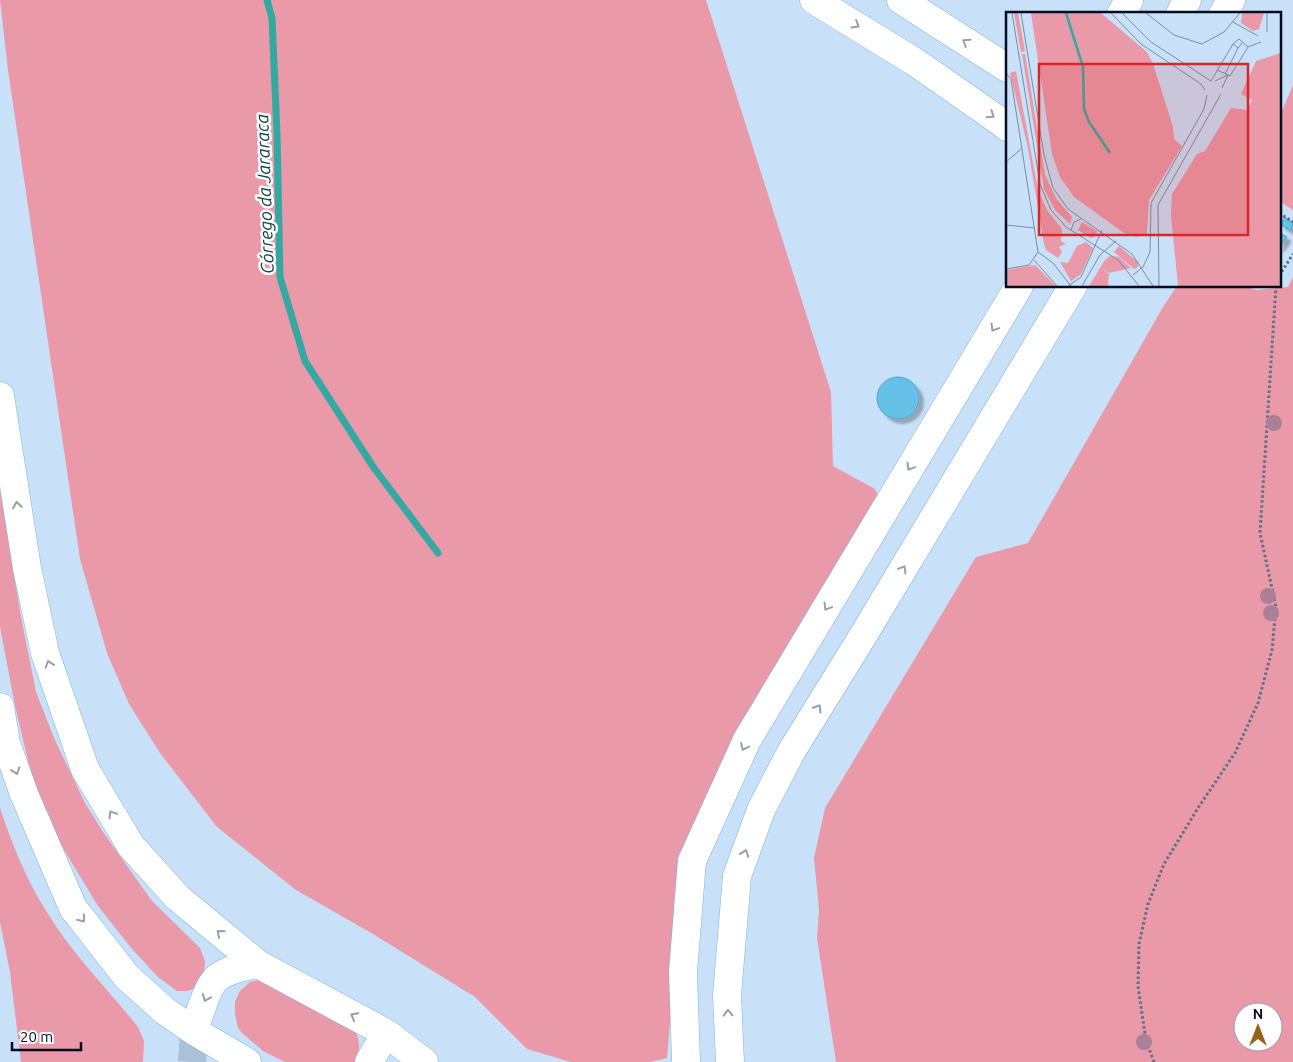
<svg xmlns="http://www.w3.org/2000/svg" width="1293" height="1062" font-family="Ubuntu,sans-serif">
	<style>
		.green { fill: #e999a7; fill-rule: evenodd }
		.lines { fill: none; stroke-linecap: round; stroke-linejoin: round }
		.stream { stroke: #33a9a1; stroke-width: 7 }
		.building { fill: #66c1e8; stroke: #4ba5ca; filter: url(#shadow) }
		.minor-tunnel { stroke: #abc1d8; stroke-width: 28; stroke-dasharray: 28 14; stroke-linecap: butt }
		.minor-casing { stroke: #79b4eb; stroke-width: 29 }
		.path { stroke: #5d7085; stroke-width: 3; stroke-dasharray: 2.5 2.5; stroke-linecap: butt }
		.minor { stroke: #fff; stroke-width: 28 }
		.tree { fill: #aa7f97 }
		.oneway { stroke: #999fa7 }
		.labels { text-anchor: middle; dominant-baseline: central; stroke-width: 5; stroke-linejoin: round; paint-order: stroke }
		.water-label { font-size: 18px; font-style: italic; fill: #124541; stroke: #fefefe }
		.inset-river { fill: none; stroke: #33a9a1; stroke-width: 2.5 }
		.inset-road { fill: none; stroke: #798da2; stroke-width: 1 }
		.view { fill: #d62828; fill-opacity: 0.15; stroke: #d62828; stroke-width: 2.5 }
		.inset-edge { fill: none; stroke: #000e22; stroke-width: 2.5 }
	</style>
	<defs>
		<filter id="shadow"><feDropShadow dx="4.5" dy="4.5" stdDeviation="1" flood-color="#0004"/></filter>
	</defs>
	<rect width="100%" height="100%" fill="#c9e1f8"/>
	<path class="green" d="M0 0H706L831 392 833 466 875 489 883 506 752 711 684 846 667 1058 650 1062H571L527 1049 475 997 373 934 296 890 217 827 160 753 129 704 107 653 80 559 8 70Z
		M1293 85V210L1279 201V118Z
		M1293 277V1062H836L817 938 819 909 814 858 825 808 976 557 1028 543 1163 307 1177 286H1245L1256 290 1288 287ZM1243 1012H1273V1042H1243Z
		M0 490 21 617 36 692 54 738 85 803 103 832 152 901 200 948 205 961 204 974 197 987 188 991H177L158 977 132 949 98 906 55 835 32 777 15 706 0 627Z
		M0 808C10 839 27 881 45 909 70 952 107 988 138 1027L144 1041 143 1062H21L10 972 0 922Z
		M262 979 354 1028C360 1040 361 1049 355 1062H285L263 1051 242 1033 238 1028 235 1014V1002L240 991 250 982Z"/>
	<g class="lines">
		<path class="stream" d="M267 0 272 18 277 134 280 277 305 361 374 468 438 553"/>
	</g>
	<path class="building" d="M1285 217 1293 223 1291 231 1280 224Z
		M1279 232 1287 237 1279 248Z
		M877 398a21 21 0 1 1 42 0a21 21 0 1 1-42 0Z"/>
	<g class="lines">
		<path class="minor-tunnel" d="M192 1062 194 1031"/>
		<defs>
			<path id="minor" d="M814 0 915 62 1001 122 1007 127
				M901 0 1007 68
				M1121 14 1129 0
				M1180 14 1187 0
				M1223 14 1231 0
				M0 396 27 568 45 653 85 769 131 846 178 898 258 964 386 1033 424 1062
				M0 707 6 743 24 794 73 908 127 977 165 1011 194 1031 247 1062
				M194 1031C198 1019 207 986 217 978 229 969 243 966 258 964
				M369 1062 386 1033
				M686 1062 683 972 692 861 747 740 1019 286
				M730 1062 727 995 737 876 761 810 791 752 861 639 1073 286"/>
		</defs>
		<use href="#minor" class="minor-casing"/>
		<path class="path" d="M1279 213 1293 222
			M1279 276 1293 254
			M1154 1062 1146 1041 1138 986 1139 944 1148 904 1164 864 1198 808 1235 753 1258 703 1272 650 1276 607 1260 533 1276 286"/>
		<use href="#minor" class="minor"/>
	</g>
	<g class="tree">
		<circle cx="1274" cy="423" r="8"/>
		<circle cx="1268" cy="596" r="8"/>
		<circle cx="1271" cy="613" r="8"/>
		<circle cx="1144" cy="1042" r="8"/>
	</g>
	<defs><path id="oneway-chevron" d="M-2-3.5L2.5 0L-2 3.5" fill="none" stroke-width="1.6" stroke-linecap="round" stroke-linejoin="round" transform="scale(1.25)"/></defs>
	<g class="oneway">
		<use href="#oneway-chevron" transform="translate(856 25) rotate(31)"/>
		<use href="#oneway-chevron" transform="translate(966 42) rotate(-147)"/>
		<use href="#oneway-chevron" transform="translate(991 115) rotate(35)"/>
		<use href="#oneway-chevron" transform="translate(994 328) rotate(121)"/>
		<use href="#oneway-chevron" transform="translate(910 467) rotate(121)"/>
		<use href="#oneway-chevron" transform="translate(17 505) rotate(-99)"/>
		<use href="#oneway-chevron" transform="translate(903 569) rotate(-59)"/>
		<use href="#oneway-chevron" transform="translate(827 607) rotate(121)"/>
		<use href="#oneway-chevron" transform="translate(49 664) rotate(-109)"/>
		<use href="#oneway-chevron" transform="translate(818 708) rotate(-58)"/>
		<use href="#oneway-chevron" transform="translate(744 747) rotate(115)"/>
		<use href="#oneway-chevron" transform="translate(16 771) rotate(71)"/>
		<use href="#oneway-chevron" transform="translate(112 814) rotate(-121)"/>
		<use href="#oneway-chevron" transform="translate(745 853) rotate(-70)"/>
		<use href="#oneway-chevron" transform="translate(82 919) rotate(52)"/>
		<use href="#oneway-chevron" transform="translate(220 933) rotate(-140)"/>
		<use href="#oneway-chevron" transform="translate(206 998) rotate(113)"/>
		<use href="#oneway-chevron" transform="translate(728 1013) rotate(-92)"/>
		<use href="#oneway-chevron" transform="translate(354 1016) rotate(-152)"/>
	</g>
	<g class="labels">
		<g class="water-label">
			<text transform="translate(264 194) rotate(-92)">Córrego da Jararaca</text>
		</g>
	</g>
	<g transform="translate(1006 12)">
		<rect width="275" height="275" fill="#c9e1f8"/>
		<path d="M8 1H12L19 39 15 40ZM25 1H95L141 40 147 52 167 115 168 127 176 134 143 188 141 222 131 225 118 221 68 185 54 165 46 142ZM236 1H258L253 17 247 19 235 11ZM275 41V274H172L165 203 166 182 191 142 199 139 225 96 241 98 246 88 235 82 250 49ZM16 42H19L39 163 50 186 66 205 64 212 49 198 38 177ZM10 59 32 178 41 198 56 217 55 229 60 232 53 235 56 240 52 246 40 238 38 232 22 136 4 61ZM76 210 91 219 90 224 85 226 72 218ZM80 230 87 236 75 262 65 269 54 250 62 251 71 234ZM113 234 133 251 131 256 128 257 108 240ZM104 244 113 245 125 256 103 261 95 256 103 262 102 274H83L99 248ZM29 253 50 274H0V258Z" fill="#e999a7"/>
		<path class="inset-river" d="M60 1 77 55 78 97 83 110 104 141"/>
		<path class="inset-road" d="M6 1 34 172 45 198 60 215 112 248 133 274M15 1 38 143 47 176 62 197 126 242 147 274M105 1 135 32 195 72 199 78M116 1 145 30 205 69 227 32M140 1 168 23 196 32 218 20 234 1M261 1V20M227 10 252 24M236 31 232 36 227 32 233 27 242 35M211 58 224 64 242 35 255 30M0 61 5 67 32 240 23 253 0 257M219 62 232 36M209 69 222 63 216 76M0 150 15 137M0 213 29 216M65 218 68 210 75 207M32 240 47 251 65 274M28 248 51 274M127 263 137 255 144 240 145 191 198 97 201 83M62 274 75 265 96 218M76 274 94 243 110 229M153 274 152 193 215 82"/>
		<path class="view" d="M33 52H242V223H33Z"/>
		<rect width="275" height="275" class="inset-edge"/>
	</g>
	<g transform="translate(1258 1027)"><circle r="24" fill="#fefefe" stroke="#989ea6"/>
	<path d="M0-4L9 19L0 12L-9 19Z" fill="#98621b"/>
	<text y="-8" font-size="14" font-weight="bold" text-anchor="middle" fill="#000e22">N</text>
	</g>
	<path d="M12 1042v8h69v-8" fill="none" stroke="#000e22" stroke-width="2.5"/>
	<text x="20" y="1042" font-size="15" fill="#000e22" stroke="#fefefe" stroke-width="4" paint-order="stroke">20 m</text>
</svg>
